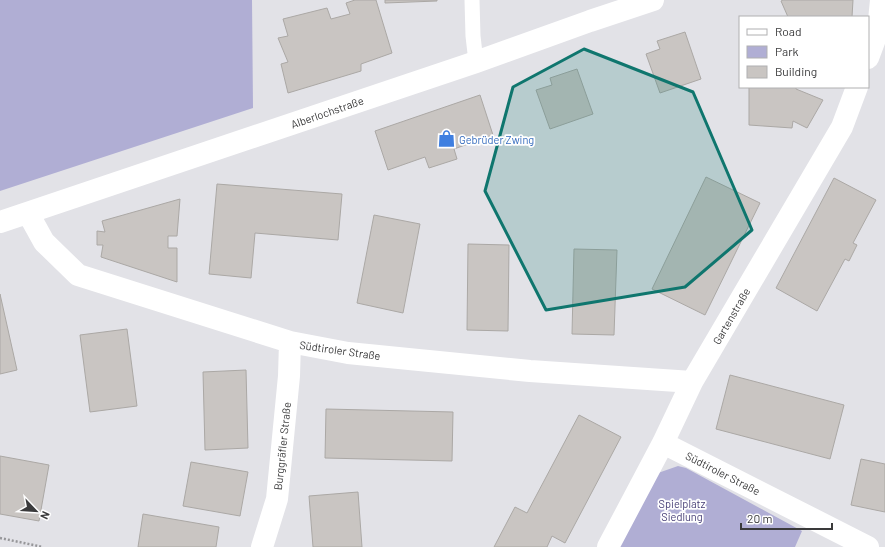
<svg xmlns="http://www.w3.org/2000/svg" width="885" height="547" font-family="Barlow,sans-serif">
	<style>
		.green { fill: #b0aed4 }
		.building { fill: #c9c5c2; stroke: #aba8a5 }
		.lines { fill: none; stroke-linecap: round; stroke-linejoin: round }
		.path { stroke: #969699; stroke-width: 2.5; stroke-dasharray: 2 2; stroke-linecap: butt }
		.service { stroke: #fff; stroke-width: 15 }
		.minor { stroke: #fff; stroke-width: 22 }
		.marked { fill: #0f766e; fill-opacity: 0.2; stroke: #0f766e; stroke-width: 3; stroke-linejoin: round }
		.labels { text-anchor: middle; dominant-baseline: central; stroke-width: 3.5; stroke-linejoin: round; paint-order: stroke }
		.street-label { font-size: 11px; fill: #3a3a3b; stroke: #fff }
		.shop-label { font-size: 11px; fill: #366cbe; stroke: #fff; text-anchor: start }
		.park-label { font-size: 11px; fill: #484077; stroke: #fff }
	</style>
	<rect width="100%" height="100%" fill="#e2e2e7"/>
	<path class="green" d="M0 0H252L253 108 0 191Z
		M678 466 686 468 802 531 795 547H618L658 473Z"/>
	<path class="building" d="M355 0H376L392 53 361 64V71L288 93 281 64 288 62 278 38 288 36 283 19 327 8 331 19 350 14 346 3Z
		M385 0H437V1L385 3Z
		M783 0H853L852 17H788L781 1Z
		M685 32 701 79 660 93 646 54 660 49 657 41Z
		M577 69 593 114 550 129 536 90 552 85 550 78Z
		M749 87H796V89L823 100 807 128 793 121 792 128 749 125Z
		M480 95 493 135 454 149 457 159 429 168 425 157 388 170 375 131Z
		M706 177 760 203 705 315 652 289Z
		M834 178 876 200 853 243 857 245 849 261 845 259 817 311 776 288Z
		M217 184 342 194 338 240 255 233 251 278 209 274Z
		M180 199 177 236H168V248H177V282L101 257 103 245H97V231L105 232 102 221Z
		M374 215 420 224 403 313 357 303Z
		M468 244 509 245 508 331 467 330Z
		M574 249 617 250 614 335 572 334Z
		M0 294 17 370 0 374Z
		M127 329 137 406 90 412 80 335Z
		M246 370 248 448 205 450 203 372Z
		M730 375 844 405 830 459 716 429Z
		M326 409 453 412 452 461 325 458Z
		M579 415 621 437 565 543 552 536 547 547H494L515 507 527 513Z
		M0 456 49 465 39 521 0 514Z
		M861 459 885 464V512L851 505Z
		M191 462 248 472 240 516 183 506Z
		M358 492 362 547H313L309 496Z
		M143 514 219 527 216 547H138Z"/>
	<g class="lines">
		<path class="path" d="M0 538 43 547"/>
		<path class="service" d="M472 0 473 36 476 62"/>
		<path class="minor" d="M868 58 878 31 881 0
			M28 213 44 242 78 275 290 342 348 353 530 371 692 382
			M0 222 476 62 590 21 653 0
			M663 443 868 547
			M262 547 277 499 289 376 290 342
			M608 547 663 443 692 382 842 127 857 87"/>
	</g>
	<path class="marked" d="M584 49 693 92 752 230 685 287 546 310 485 191 513 87Z"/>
	<defs>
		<symbol id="shop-bare" viewBox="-9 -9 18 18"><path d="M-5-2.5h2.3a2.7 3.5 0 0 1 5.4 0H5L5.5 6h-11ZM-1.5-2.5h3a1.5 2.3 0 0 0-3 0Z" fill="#3f7fe0" stroke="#fff" stroke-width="2.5" paint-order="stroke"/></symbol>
	</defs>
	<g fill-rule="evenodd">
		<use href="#shop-bare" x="434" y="126" width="25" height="25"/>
	</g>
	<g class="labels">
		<g class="street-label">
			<text transform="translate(327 112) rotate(-19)">Alberlochstraße</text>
			<text transform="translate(731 316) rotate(-60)">Gartenstraße</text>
			<text transform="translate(340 350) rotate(8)">Südtiroler Straße</text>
			<text transform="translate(282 446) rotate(-84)">Burggräfler Straße</text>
			<text transform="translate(723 473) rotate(27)">Südtiroler Straße</text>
		</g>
		<g class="shop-label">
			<text x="459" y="139">Gebrüder Zwing</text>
		</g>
		<g class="park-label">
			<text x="682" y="503">Spielplatz<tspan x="682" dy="13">Siedlung</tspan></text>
		</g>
	</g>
	<rect x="739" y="16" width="130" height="72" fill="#ffffff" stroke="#b0b0b1"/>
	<rect x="747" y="29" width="20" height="6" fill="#ffffff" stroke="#b0b0b1"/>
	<text x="775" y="36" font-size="12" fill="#3a3a3b">Road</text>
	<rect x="747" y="46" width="20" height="12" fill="#b0aed4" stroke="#b0b0b1"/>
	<text x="775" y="56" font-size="12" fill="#3a3a3b">Park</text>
	<rect x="747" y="66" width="20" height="12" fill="#c9c5c2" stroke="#b0b0b1"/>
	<text x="775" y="76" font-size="12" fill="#3a3a3b">Building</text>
	<g transform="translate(36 511) rotate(115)" stroke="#ffffff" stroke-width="3" paint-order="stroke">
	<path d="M0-3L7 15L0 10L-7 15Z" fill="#3a3a3b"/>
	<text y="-6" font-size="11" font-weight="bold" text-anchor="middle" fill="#3a3a3b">N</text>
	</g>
	<path d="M741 523v6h91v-6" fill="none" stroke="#3a3a3b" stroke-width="2"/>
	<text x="747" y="523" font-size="12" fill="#3a3a3b" stroke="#ffffff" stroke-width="3" paint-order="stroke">20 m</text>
</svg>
